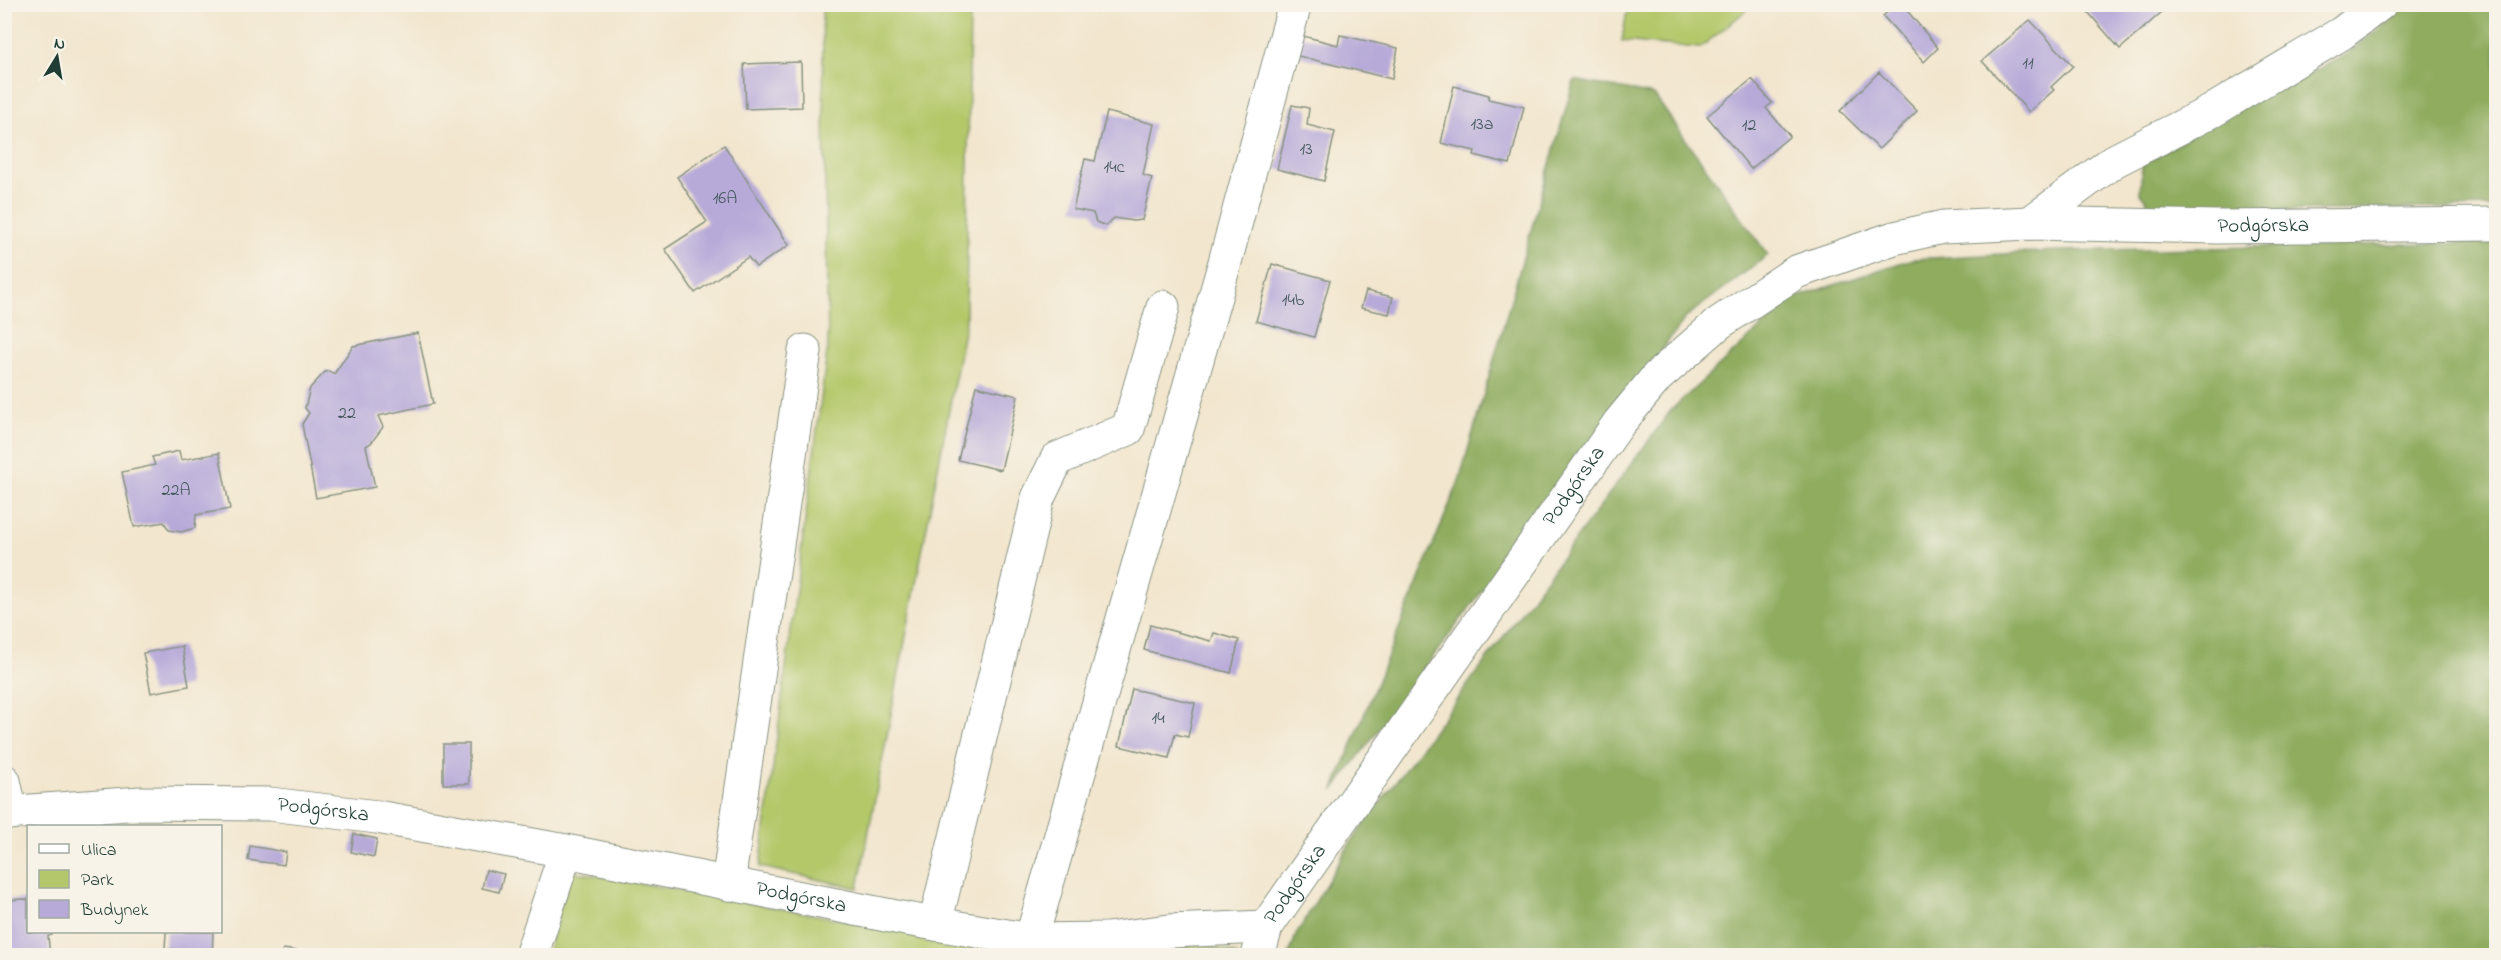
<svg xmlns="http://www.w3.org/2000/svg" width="2501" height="960" font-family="'Indie Flower',sans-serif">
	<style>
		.green { fill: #b4c86b; stroke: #6a8250; stroke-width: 1.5 }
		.forest { fill: #8fac5f; stroke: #57744a; stroke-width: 1.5 }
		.building { fill: #b7aad9 }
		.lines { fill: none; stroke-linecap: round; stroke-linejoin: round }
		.minor-casing { stroke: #889281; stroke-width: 35 }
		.minor { stroke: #fff; stroke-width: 33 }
		.labels { text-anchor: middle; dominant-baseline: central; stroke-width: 4.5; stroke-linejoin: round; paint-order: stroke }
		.number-label { font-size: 18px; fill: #45585d }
		.street-label { font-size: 21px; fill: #1f3d34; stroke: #f7f3e8 }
	</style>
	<rect width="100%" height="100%" fill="#f7f3e8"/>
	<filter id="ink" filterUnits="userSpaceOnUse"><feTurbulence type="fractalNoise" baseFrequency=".0167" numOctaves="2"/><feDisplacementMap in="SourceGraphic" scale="12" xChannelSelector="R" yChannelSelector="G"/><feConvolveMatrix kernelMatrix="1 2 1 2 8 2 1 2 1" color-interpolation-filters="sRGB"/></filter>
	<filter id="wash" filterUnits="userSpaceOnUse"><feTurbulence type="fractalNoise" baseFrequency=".008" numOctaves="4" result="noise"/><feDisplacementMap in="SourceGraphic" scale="24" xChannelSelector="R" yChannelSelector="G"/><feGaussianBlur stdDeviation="1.35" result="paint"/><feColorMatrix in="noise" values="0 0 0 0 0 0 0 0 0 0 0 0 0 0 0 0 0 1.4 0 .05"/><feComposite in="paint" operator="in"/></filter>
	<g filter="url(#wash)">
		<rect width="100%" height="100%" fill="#f2e6ce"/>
		<path class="green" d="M1628 4H1753V5L1700 48 1622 41Z
			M822 5H970L966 321 858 888 760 867 828 345Z
			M572 871 1038 955 546 956Z
			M1204 944 1238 955 1058 956Z"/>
		<path class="forest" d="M2410 5H2496V207L2156 213 2140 193 2142 166 2210 123 2344 56Z
			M1574 80 1654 95 1768 255 1686 317 1333 791 1459 481Z
			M2496 242V955H1289L1296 935 1349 845 1672 409 1792 299 1912 259 2055 251Z"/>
		<g id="blocks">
			<path class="building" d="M1896 4 1905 8 1938 48 1924 62 1883 16Z
				M2081 4H2171L2120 49Z
				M2030 20 2073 66 2051 87 2054 90 2029 112 1982 61Z
				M1299 35 1338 45 1340 35 1398 48 1392 79 1294 55Z
				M801 62 802 107 746 109 744 64Z
				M1879 72 1917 111 1879 149 1840 111Z
				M1752 79 1772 103 1766 108 1790 136 1751 169 1707 116Z
				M1454 86 1489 95 1488 99 1524 107 1510 164 1474 155 1475 151 1441 143Z
				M1292 105 1309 108 1307 125 1335 132 1324 181 1277 169Z
				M1107 112 1154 124 1143 175 1152 178 1142 220 1133 221 1114 218 1106 226 1096 222 1093 213 1073 209 1085 159 1095 161Z
				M724 145 789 245 756 267 748 257 695 293 665 249 707 222 677 177Z
				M1272 264 1330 280 1314 337 1256 321Z
				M1366 291 1393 297 1389 314 1361 308Z
				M418 333 433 404 378 416 383 427 371 443 366 446 375 487 316 498 302 424 309 413 305 408 310 388 325 372 329 371 334 374 353 346Z
				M976 386 1018 396 1001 470 958 460Z
				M179 451 181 460 219 453 230 509 196 515 195 528 181 532 169 530 164 522 134 527 122 472 155 465 152 457Z
				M1150 625 1211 641 1214 633 1239 640 1231 673 1144 650Z
				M182 646 189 686 151 693 143 653Z
				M1132 689 1195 703 1188 737 1175 734 1169 758 1119 746Z
				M443 744H469V784H443Z
				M354 834 377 839 374 857 351 852Z
				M250 846 286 852 284 865 248 860Z
				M486 870 504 874 499 892 482 888Z
				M28 899V932H52V935L48 936 50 956H4V900Z
				M166 932H213L212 956H181L180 950 165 949Z
				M283 949 318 954V956H281Z"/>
		</g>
	</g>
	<g filter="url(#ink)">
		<use href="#blocks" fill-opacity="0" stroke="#889281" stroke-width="1.5"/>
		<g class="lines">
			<defs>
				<g id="minor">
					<path d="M2030 223 2114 161 2212 111 2342 33 2380 4"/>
					<path d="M4 781 11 813"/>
					<path id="s1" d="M4 813 141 803 270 804 377 817 566 851 906 919 1031 940 1107 939 1169 931 1266 927"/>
					<path d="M728 884 805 351"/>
					<path d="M935 924 1038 498 1057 459 1128 429 1163 307"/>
					<path d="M1031 940 1225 262 1295 4"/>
					<path d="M531 956 566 851"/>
					<path id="s2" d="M1258 956 1266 927 1619 423 1657 377 1719 323 1796 272 1894 238 1943 227 2030 223 2216 227 2496 224"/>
				</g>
			</defs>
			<use href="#minor" class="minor-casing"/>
			<use href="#minor" class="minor"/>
		</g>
	</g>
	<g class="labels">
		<g class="number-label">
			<text x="2028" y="64">11</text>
			<text x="1482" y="125">13a</text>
			<text x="1749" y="126">12</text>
			<text x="1306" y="150">13</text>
			<text x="1114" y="168">14c</text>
			<text x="725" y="199">16A</text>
			<text x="1293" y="301">14b</text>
			<text x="347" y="414">22</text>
			<text x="176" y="491">22A</text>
			<text x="1158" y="719">14</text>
		</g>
		<g class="street-label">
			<text stroke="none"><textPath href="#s2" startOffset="1354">Podgórska</textPath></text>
			<text stroke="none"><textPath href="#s2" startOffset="568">Podgórska</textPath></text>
			<text stroke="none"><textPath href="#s1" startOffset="320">Podgórska</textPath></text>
			<text stroke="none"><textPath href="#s2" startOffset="82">Podgórska</textPath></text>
			<text stroke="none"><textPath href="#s1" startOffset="806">Podgórska</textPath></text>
		</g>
	</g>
	<rect width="2501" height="960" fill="none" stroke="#f7f3e8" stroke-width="24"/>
	<rect x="27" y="825" width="195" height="108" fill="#f7f3e8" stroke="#a1aaa0" stroke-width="1.5"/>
	<rect x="39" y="844" width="30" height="9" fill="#ffffff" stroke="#a1aaa0" stroke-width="1.5"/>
	<text x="81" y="855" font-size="18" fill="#1f3d34">Ulica</text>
	<rect x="39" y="870" width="30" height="18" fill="#b4c86b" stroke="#a1aaa0" stroke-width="1.5"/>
	<text x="81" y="885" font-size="18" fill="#1f3d34">Park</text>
	<rect x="39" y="900" width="30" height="18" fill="#b7aad9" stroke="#a1aaa0" stroke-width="1.5"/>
	<text x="81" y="915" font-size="18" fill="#1f3d34">Budynek</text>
	<g transform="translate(57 57) rotate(11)" stroke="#f7f3e8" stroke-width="4.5" paint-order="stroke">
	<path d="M0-4.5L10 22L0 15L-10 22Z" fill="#1f3d34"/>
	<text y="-9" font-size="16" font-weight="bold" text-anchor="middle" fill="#1f3d34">N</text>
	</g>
</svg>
